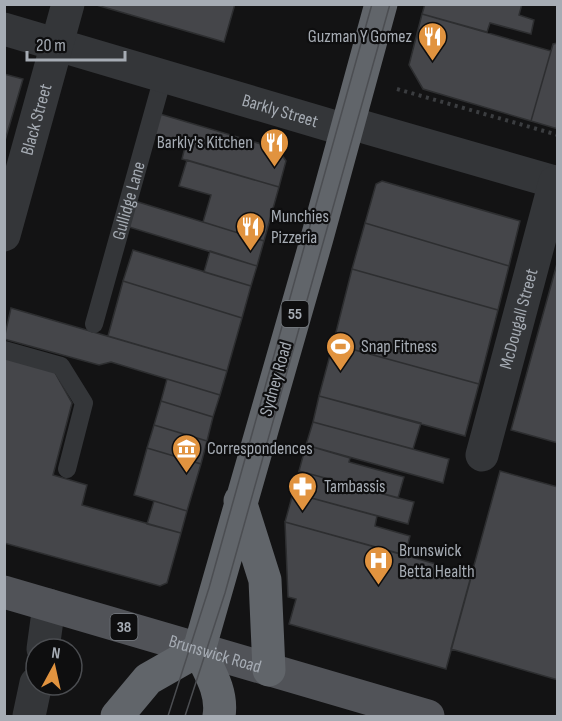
<svg xmlns="http://www.w3.org/2000/svg" width="562" height="721" font-family="'Sofia Sans Condensed',sans-serif">
	<style>
		.building { fill: #45464a; stroke: #2d2e30; stroke-width: 1.5 }
		.lines { fill: none; stroke-linecap: round; stroke-linejoin: round }
		.path { stroke: #3b3d40; stroke-width: 4; stroke-dasharray: 3 4.5; stroke-linecap: butt }
		.lane { stroke: #343639; stroke-width: 18 }
		.street { stroke: #343639; stroke-width: 33 }
		.primary { stroke: #515358; stroke-width: 33 }
		.highway { stroke: #61656a; stroke-width: 33 }
		.tram { stroke: #4c4e52; stroke-width: 1.5 }
		.labels { text-anchor: middle; dominant-baseline: central; stroke-width: 4.5; stroke-linejoin: round; paint-order: stroke }
		.shield { fill: #0e0e0f; stroke: #787d82; stroke-width: 1.5 }
		.shield-label { font-size: 16px; font-weight: bold; fill: #a6acb4 }
		.poi-label { font-size: 18px; fill: #a6acb4; stroke: #0e0e0f; text-anchor: start }
		.street-label { font-size: 18px; fill: #a6acb4; stroke: #0e0e0f }
	</style>
	<rect width="100%" height="100%" fill="#131314"/>
	<path class="building" d="M93 4H235L224 42Z
		M425 4H522L519 15 534 20 531 34 490 23 487 32 422 14Z
		M422 14 551 51 531 121 423 89 409 65Z
		M558 43V129L531 121 553 44Z
		M4 74 23 79 4 144Z
		M160 114 278 149 286 161 279 187 182 159 186 143 154 134Z
		M187 160 279 187 264 241 203 222 211 195 179 186Z
		M382 181 520 221 509 266 365 223 376 184Z
		M135 201 264 241 257 266 129 227Z
		M365 223 509 266 498 310 352 269Z
		M133 250 251 286 242 318 123 281Z
		M210 251 257 266 251 286 204 272Z
		M558 260V443L511 430Z
		M352 269 498 310 479 384 333 344Z
		M123 281 242 318 227 371 108 336Z
		M11 308 227 371 220 395 111 362 99 365 4 339Z
		M333 344 479 384 465 436 319 396Z
		M4 356 54 371 72 403 53 475 87 485 82 505 181 533 167 583 160 586 4 543Z
		M167 379 220 395 213 417 161 401Z
		M319 396 421 423 413 449 313 422Z
		M161 401 213 417 207 441 154 425Z
		M313 422 449 459 443 483 306 445Z
		M154 425 207 441 201 464 147 448Z
		M306 445 350 458 349 462 404 477 398 498 299 471Z
		M147 448 201 464 187 511 134 495Z
		M299 471 414 502 408 524 293 493Z
		M500 471 558 487V680L451 649Z
		M293 493 377 516 375 526 410 536 405 555 285 522Z
		M154 501 187 511 181 533 147 524Z
		M285 522 472 574 446 669 289 624 296 599 288 597Z"/>
	<g class="lines">
		<path class="path" d="M397 89 558 135"/>
		<g class="lane">
			<path id="s1" d="M94 324 163 77"/>
			<path d="M4 350 61 366 84 403 67 469"/>
		</g>
		<g class="street">
			<path id="s2" d="M4 29 339 128 357 125 558 183"/>
			<path id="s3" d="M4 235 68 4"/>
			<path id="s4" d="M482 455 555 182"/>
			<path d="M43 649 49 605"/>
			<path d="M29 716 36 683"/>
		</g>
		<path class="primary" id="s5" d="M4 592 428 716"/>
		<path class="highway" d="M240 501 265 580 269 670
			M199 650 317 238 381 4
			M199 650C209 671 223 692 219 716
			M117 716 148 679 199 650"/>
		<path class="tram" d="M168 716 209 588 372 4
			M185 716 225 593 390 4"/>
	</g>
	<defs>
		<symbol id="restaurant-pin" viewBox="-11 -11 22 30"><path d="M0 17L-7.5 6A9.5 9.5 0 1 1 7.5 6Z" fill="#e1933f" stroke="#0e0e0f"/><path d="M-5-6h1v4h1v-4h1v4h1v-4h1v5L-1.5 .5V6h-2V.5L-5-1ZM5-6V6H3V1.5H1.5Q1.5-4 5-6Z" fill="#fff"/></symbol>
		<symbol id="stadium-pin" viewBox="-11 -11 22 30"><path d="M0 17L-7.5 6A9.5 9.5 0 1 1 7.5 6Z" fill="#e1933f" stroke="#0e0e0f"/><path d="M0-5a6.5 5 0 1 0 0 10a6.5 5 0 1 0 0-10ZM-3.5-1.8h7v3.6h-7Z" fill="#fff"/></symbol>
		<symbol id="museum-pin" viewBox="-11 -11 22 30"><path d="M0 17L-7.5 6A9.5 9.5 0 1 1 7.5 6Z" fill="#e1933f" stroke="#0e0e0f"/><path d="M0-6L6-3V-2H-6V-3ZM-5-1h2V3h-2ZM-1-1h2V3h-2ZM3-1h2V3H3ZM-6 4H6V6H-6Z" fill="#fff"/></symbol>
		<symbol id="pharmacy-pin" viewBox="-11 -11 22 30"><path d="M0 17L-7.5 6A9.5 9.5 0 1 1 7.5 6Z" fill="#e1933f" stroke="#0e0e0f"/><path d="M-2-6h4v4h4v4h-4v4h-4v-4h-4v-4h4Z" fill="#fff"/></symbol>
		<symbol id="hospital-pin" viewBox="-11 -11 22 30"><path d="M0 17L-7.5 6A9.5 9.5 0 1 1 7.5 6Z" fill="#e1933f" stroke="#0e0e0f"/><path d="M-5-5h3v3.5h4V-5h3V5h-3V1.5h-4V5h-3Z" fill="#fff"/></symbol>
	</defs>
	<g fill-rule="evenodd">
		<use href="#restaurant-pin" x="416" y="20" width="33" height="45"/>
		<use href="#restaurant-pin" x="258" y="126" width="33" height="45"/>
		<use href="#restaurant-pin" x="234" y="210" width="33" height="45"/>
		<use href="#stadium-pin" x="324" y="330" width="33" height="45"/>
		<use href="#museum-pin" x="170" y="432" width="33" height="45"/>
		<use href="#pharmacy-pin" x="286" y="470" width="33" height="45"/>
		<use href="#hospital-pin" x="362" y="544" width="33" height="45"/>
	</g>
	<g class="labels">
		<g class="shield">
			<rect x="281.5" y="301" width="27" height="26" rx="4.5"/>
			<rect x="110.5" y="614" width="27" height="26" rx="4.5"/>
		</g>
		<g class="shield-label">
			<text x="295" y="314">55</text>
			<text x="124" y="627">38</text>
		</g>
		<g class="poi-label">
			<text x="412" y="36" text-anchor="end">Guzman Y Gomez</text>
			<text x="253" y="142" text-anchor="end">Barkly's Kitchen</text>
			<text x="271" y="216">Munchies<tspan x="271" dy="21">Pizzeria</tspan></text>
			<text x="361" y="346">Snap Fitness</text>
			<text x="207" y="448">Correspondences</text>
			<text x="324" y="486">Tambassis</text>
			<text x="399" y="550">Brunswick<tspan x="399" dy="21">Betta Health</tspan></text>
		</g>
		<g class="street-label">
			<text stroke="none"><textPath href="#s2" startOffset="288">Barkly Street</textPath></text>
			<text stroke="none"><textPath href="#s3" startOffset="120">Black Street</textPath></text>
			<text stroke="none"><textPath href="#s1" startOffset="128">Gullidge Lane</textPath></text>
			<text stroke="none"><textPath href="#s4" startOffset="141">McDougall Street</textPath></text>
			<text transform="translate(276 379) rotate(-74)">Sydney Road</text>
			<text stroke="none"><textPath href="#s5" startOffset="220">Brunswick Road</textPath></text>
		</g>
	</g>
	<rect width="562" height="721" fill="none" stroke="#a6acb4" stroke-width="12"/>
	<g transform="translate(54 667) rotate(8)"><circle r="28" fill="#0e0e0f" stroke="#4b4d51" stroke-width="1.5"/>
	<path d="M0-4.5L10 22L0 15L-10 22Z" fill="#e1933f"/>
	<text y="-9" font-size="16" font-weight="bold" text-anchor="middle" fill="#a6acb4">N</text>
	</g>
	<path d="M27 51v9h98v-9" fill="none" stroke="#a6acb4" stroke-width="3"/>
	<text x="36" y="51" font-size="18" fill="#a6acb4" stroke="#0e0e0f" stroke-width="4.5" paint-order="stroke">20 m</text>
</svg>
